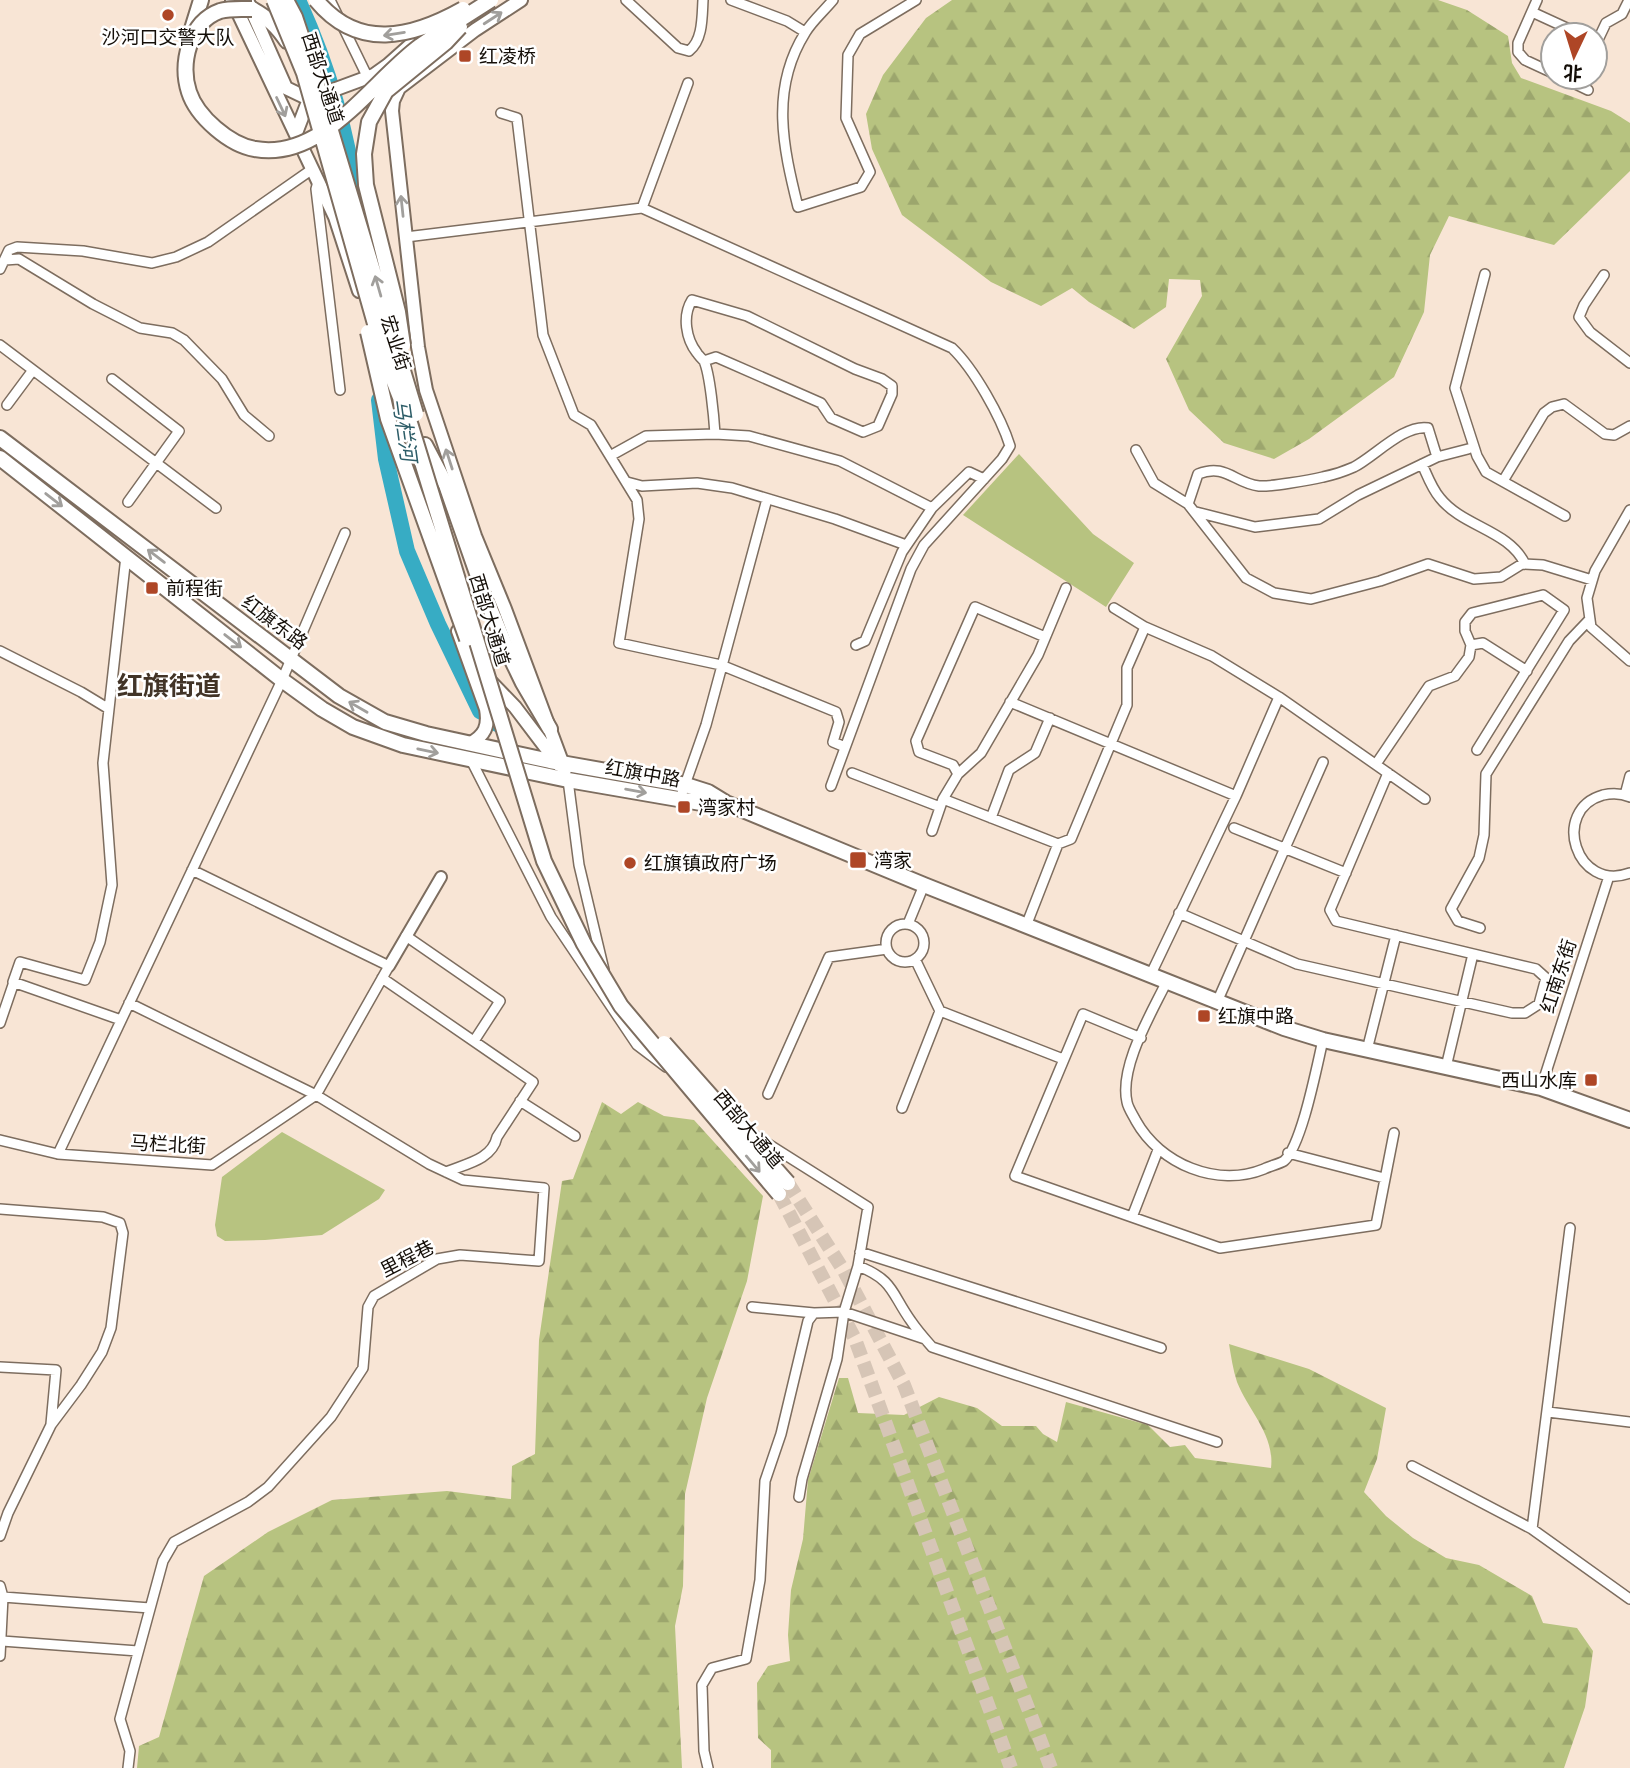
<svg xmlns="http://www.w3.org/2000/svg" width="1630" height="1768" font-family="Raleway,'Noto Sans SC',sans-serif">
	<style>
		.forest { fill: url(#forest-firs) }
		.garden { fill: #b7c380 }
		.lines { fill: none; stroke-linecap: round; stroke-linejoin: round }
		.river { stroke: #37acc4; stroke-width: 16 }
		.trunk-tunnel { stroke: #d6c5b6; stroke-width: 14; stroke-dasharray: 14 7; stroke-linecap: butt }
		.minor-casing { stroke: #7d6d5f; stroke-width: 12 }
		.tertiary-casing { stroke: #7d6d5f; stroke-width: 14 }
		.secondary-casing { stroke: #7d6d5f; stroke-width: 16 }
		.primary-casing { stroke: #7d6d5f; stroke-width: 18 }
		.trunk-casing { stroke: #7d6d5f; stroke-width: 18 }
		.minor { stroke: #fff; stroke-width: 9 }
		.tertiary { stroke: #fff; stroke-width: 10 }
		.secondary { stroke: #fff; stroke-width: 12 }
		.primary { stroke: #fff; stroke-width: 14 }
		.trunk { stroke: #fff; stroke-width: 14 }
		.trunk-bridge-casing { stroke: #7d6d5f; stroke-width: 18; stroke-linecap: butt }
		.trunk-bridge { stroke: #fff; stroke-width: 14 }
		.oneway { stroke: #a19f9c }
		.poi-dot { fill: #ae4626; stroke: #fff; stroke-width: 2.5 }
		.labels { text-anchor: middle; dominant-baseline: central; stroke-width: 5; stroke-linejoin: round; paint-order: stroke }
		.poi-label { font-size: 19px; fill: #140e08; stroke: #fff; text-anchor: start }
		.street-label { font-size: 19px; fill: #140e08; stroke: #fff }
		.water-label { font-size: 21px; font-style: italic; fill: #2d5d68; stroke: #fff }
		.district-label { font-size: 26px; font-weight: bold; fill: #423427; stroke: #fff }
	</style>
	<defs>
		<pattern id="forest-firs" width="22" height="20" patternUnits="userSpaceOnUse" patternTransform="scale(1.75)"><rect width="22" height="20" fill="#b7c380"/><path d="M5 1l3.5 6h-7zM16 11l3.5 6h-7z" fill="#9ca66d"/></pattern>
	</defs>
	<rect width="100%" height="100%" fill="#f8e5d5"/>
	<path class="forest" d="M952 0H1438L1467 10 1508 36 1512 63 1521 78 1611 111 1630 123V171L1554 245 1449 216 1430 255 1424 312 1394 377 1309 439 1274 459 1224 443 1189 410 1166 359 1202 296 1200 280 1169 279 1166 307 1134 329 1089 302 1072 288 1041 306 991 282 902 215 872 149 866 114 883 75 926 18Z
		M602 1102 621 1114 638 1102 664 1116 694 1120 763 1196 747 1281 707 1398 685 1494 683 1586 675 1626 682 1768H137L139 1746 159 1737 204 1576 268 1532 332 1500 447 1491 511 1499 512 1466 535 1454 539 1340 562 1181 573 1179Z
		M1229 1344 1309 1369 1386 1408 1377 1459 1364 1492 1386 1516 1413 1538 1446 1558 1479 1565 1532 1596 1543 1623 1577 1628 1593 1651 1585 1707 1564 1768H771V1750L758 1738 757 1683 768 1666 790 1661 788 1635 791 1590 803 1539 808 1480 839 1378H848L858 1413 904 1415 939 1397 977 1408 1002 1426H1036L1043 1434 1057 1442 1066 1402 1148 1425 1170 1447 1185 1445 1195 1458 1271 1468C1275 1435 1248 1410 1237 1382 1233 1370 1231 1356 1229 1344Z"/>
	<path class="garden" d="M1019 454 1093 534 1134 563 1106 607 963 515Z
		M282 1132 385 1190 379 1199 322 1235 265 1240 225 1241 217 1236 215 1225 222 1177Z"/>
	<g class="lines">
		<path class="river" d="M298 0C328 65 348 136 358 207
			M379 400 386 459 407 551 438 624 480 711 494 718 497 724"/>
		<path class="trunk-tunnel" d="M788 1183 844 1271 904 1385 1051 1768
			M779 1194 855 1339 1011 1768"/>
		<defs>
			<path id="minor" d="M330 0 368 78
				M626 0 678 48 689 51C703 40 702 17 703 0
				M731 0 787 21 805 32
				M833 0C824 11 812 21 805 33 770 89 783 147 798 207L861 187 870 172 846 118 848 55 860 34 916 0
				M1537 0 1518 43V52L1525 60 1553 73
				M1532 12 1582 35
				M1595 41 1597 42 1606 23 1622 14 1629 0
				M1561 77 1588 90
				M501 113 517 118 543 335 574 415 591 425 637 500 639 519 619 643 721 665 836 712 839 722 833 742 845 747
				M318 182 316 189 340 390
				M642 208 688 83
				M406 237 642 208 952 348C974 369 1001 417 1010 446L1002 459 924 545 911 569 831 786
				M5 260 19 259 93 304 140 328 172 333 184 340 222 379 244 415 269 436
				M0 269 9 250 17 247 83 251 152 263 176 257 208 242 311 170
				M1485 274 1455 388 1477 456 1486 472 1565 516
				M1604 275 1584 305 1579 317 1590 332 1630 363
				M0 345 216 508
				M704 361 716 357 821 403 831 418 863 432 878 426 892 394V386L882 379 855 369 747 316 692 300C682 316 686 339 697 353 697 354 704 361 704 361 710 374 714 418 715 434
				M112 379 179 431 128 502
				M7 405 33 370
				M1136 450 1154 483 1188 504 1246 578 1274 593 1311 599 1380 581 1428 564 1474 579 1501 577 1522 564 1543 565 1592 580
				M610 456 646 436 715 434 749 436 840 461 932 508
				M1422 464C1427 475 1432 489 1440 498 1463 527 1509 530 1525 564
				M1503 481 1544 413 1552 407 1564 404 1605 434 1614 435 1630 426
				M627 482 642 486 697 483 732 488 835 519 906 545
				M1188 504 1198 474C1226 463 1234 483 1259 486 1270 487 1310 480 1323 477 1333 475 1345 471 1354 467 1374 457 1404 424 1428 428L1437 457
				M1630 510 1595 571 1587 598 1591 627 1630 661
				M1196 512 1255 527 1319 519 1358 495 1437 457 1468 449
				M1114 608 1145 627 1212 656 1279 697 1425 799
				M856 645 865 641 902 552 932 508 969 472 984 479
				M1471 645 1483 643 1527 671
				M0 651 81 692 109 709
				M1010 702 1236 796
				M471 760 551 917 637 1045 666 1067
				M1376 764 1429 686 1455 676 1469 657 1471 645 1465 631V622L1472 613 1543 595 1564 610 1477 750
				M852 773 940 807
				M958 774 953 765 919 752 916 741 975 607 1045 637
				M568 780 579 865 604 970
				M1625 795 1630 776
				M1630 797C1621 793 1612 793 1603 795 1550 810 1576 893 1630 873
				M680 799 706 725 767 499
				M943 799 958 774 981 753 1038 655 1066 588
				M991 818 1009 770 1035 753 1050 718
				M1234 828 1346 873
				M932 831 943 799 1058 844 1026 926
				M1058 844 1071 839 1127 705V668L1145 627
				M1179 913 1297 964 1512 1013H1525L1539 1004 1546 978 1536 969 1336 921 1330 910 1388 773
				M908 924 924 885
				M886 943a19 19 0 1 1 38 0a19 19 0 1 1-38 0Z
				M1480 928 1458 921 1451 909 1479 858 1484 835 1486 774 1569 641 1590 619
				M406 936 500 1001 474 1041
				M1150 976 1236 796 1279 697
				M382 978 533 1082 497 1137C492 1160 465 1164 446 1172
				M1166 983C1151 1014 1119 1067 1127 1102 1128 1108 1133 1115 1136 1121 1160 1164 1217 1188 1264 1169 1270 1166 1279 1164 1284 1161 1302 1145 1317 1065 1323 1040
				M1217 1002 1323 762
				M940 1011 1063 1059
				M121 1020 13 982 20 962 85 980 100 942 112 885 103 763 126 556
				M0 1023 14 982
				M1141 1038 1083 1014 1015 1176 1220 1248 1376 1225 1394 1133
				M1367 1050 1396 935
				M1446 1067 1473 954
				M1541 1088 1609 876
				M768 1094 829 957 887 949
				M520 1101 575 1136
				M902 1108 940 1011 915 959
				M749 1132 868 1207 858 1266 844 1312 837 1359 802 1479 799 1497
				M0 1140 58 1154 212 1165 316 1095 389 966 192 870
				M1288 1153 1384 1178
				M58 1154 282 680 345 533
				M0 1209 103 1217 120 1223 123 1233 111 1328 102 1352 81 1385 51 1425 8 1513 0 1536
				M1132 1217 1158 1150
				M860 1252 1161 1348
				M858 1266C894 1280 891 1293 911 1321 917 1330 925 1339 932 1347L1217 1442
				M752 1307 814 1313
				M0 1367 56 1370 51 1424
				M1548 1412 1630 1422
				M1412 1466 1532 1529 1630 1599
				M1532 1529 1570 1228
				M0 1586 3 1597 0 1656
				M3 1597 150 1608
				M2 1641 138 1651
				M128 1768 130 1751 120 1719 163 1561 174 1542 248 1502 268 1487 331 1417 363 1368 368 1307 374 1296 437 1259 460 1255 539 1261 544 1188 463 1180 429 1164 316 1095 129 1003
				M708 1768 704 1751 702 1685 712 1668 746 1659 760 1580 765 1481 781 1434 808 1321 814 1313 844 1312 925 1339"/>
			<path id="tertiary" d="M389 966 441 877"/>
			<path id="secondary" d="M232 0 335 217 359 291
				M247 0 286 88 309 99 374 75 388 65 434 24
				M521 0 475 30 399 88 393 101 392 111 418 347 426 390 475 536 505 609 565 770
				M296 133 309 99
				M398 408 420 492
				M458 631 486 709C489 726 485 736 469 744
				M488 679 515 707 559 765"/>
			<path id="primary" d="M0 438 339 696 385 722 426 734 550 761 686 785 708 792 726 803 924 885 1284 1028 1323 1040 1541 1088 1630 1120
				M0 458 282 680 322 709 353 727 403 745 568 780 701 803H725"/>
			<path id="trunk" d="M252 9C268 18 277 26 287 41
				M188 42 201 0
				M425 445 446 485 486 599 509 654 523 683 550 729"/>
		</defs>
		<use href="#minor" class="minor-casing"/>
		<use href="#tertiary" class="tertiary-casing"/>
		<use href="#secondary" class="secondary-casing"/>
		<use href="#primary" class="primary-casing"/>
		<use href="#trunk" class="trunk-casing"/>
		<use href="#minor" class="minor"/>
		<use href="#tertiary" class="tertiary"/>
		<use href="#secondary" class="secondary"/>
		<use href="#primary" class="primary"/>
		<use href="#trunk" class="trunk"/>
		<defs>
			<path id="trunk-bridge" d="M274 0 304 73 385 359 410 423 544 861 584 944 621 1006 779 1194
				M286 0 295 17 313 71 416 414
				M316 0C358 51 411 38 463 9
				M252 9C241 9 230 8 220 11 189 22 180 64 189 92 197 117 230 145 255 149 323 161 371 82 420 46 443 30 468 15 491 0
				M368 332 388 419 467 639
				M403 345 398 312 366 185 364 154 369 122 386 91 446 42 460 27
				M664 1043 788 1183"/>
		</defs>
		<use href="#trunk-bridge" class="trunk-bridge-casing"/>
		<use href="#trunk-bridge" class="trunk-bridge"/>
	</g>
	<defs><path id="oneway-shaft" d="M-6 0H5M1.5-3L5.5 0L1.5 3" fill="none" stroke-width="1.6" stroke-linecap="round" stroke-linejoin="round" transform="scale(1.75)"/></defs>
	<g class="oneway">
		<use href="#oneway-shaft" transform="translate(493 18) rotate(-33)"/>
		<use href="#oneway-shaft" transform="translate(394 34) rotate(171)"/>
		<use href="#oneway-shaft" transform="translate(281 107) rotate(65)"/>
		<use href="#oneway-shaft" transform="translate(402 206) rotate(-96)"/>
		<use href="#oneway-shaft" transform="translate(378 286) rotate(-106)"/>
		<use href="#oneway-shaft" transform="translate(449 459) rotate(-108)"/>
		<use href="#oneway-shaft" transform="translate(54 500) rotate(38)"/>
		<use href="#oneway-shaft" transform="translate(156 556) rotate(-143)"/>
		<use href="#oneway-shaft" transform="translate(233 641) rotate(38)"/>
		<use href="#oneway-shaft" transform="translate(358 707) rotate(-150)"/>
		<use href="#oneway-shaft" transform="translate(428 751) rotate(12)"/>
		<use href="#oneway-shaft" transform="translate(636 791) rotate(10)"/>
		<use href="#oneway-shaft" transform="translate(753 1164) rotate(50)"/>
	</g>
	<g class="poi-dot">
		<circle cx="168" cy="15" r="7"/>
		<rect x="458" y="49" width="14" height="14" rx="3.5"/>
		<rect x="145" y="581" width="14" height="14" rx="3.5"/>
		<rect x="677" y="800" width="14" height="14" rx="3.5"/>
		<rect x="849" y="851" width="18" height="18" rx="3.5"/>
		<circle cx="630" cy="863" r="7"/>
		<rect x="1197" y="1009" width="14" height="14" rx="3.5"/>
		<rect x="1584" y="1073" width="14" height="14" rx="3.5"/>
	</g>
	<g class="labels">
		<g class="poi-label">
			<text x="168" y="37" text-anchor="middle">沙河口交警大队</text>
			<text x="479" y="56">红凌桥</text>
			<text x="166" y="588">前程街</text>
			<text x="698" y="807">湾家村</text>
			<text x="874" y="860">湾家</text>
			<text x="644" y="863">红旗镇政府广场</text>
			<text x="1218" y="1016">红旗中路</text>
			<text x="1577" y="1080" text-anchor="end">西山水库</text>
		</g>
		<g class="street-label">
			<text transform="translate(323 78) rotate(72)">西部大通道</text>
			<text transform="translate(396 343) rotate(72)">宏业街</text>
			<text transform="translate(490 620) rotate(73)">西部大通道</text>
			<text transform="translate(275 622) rotate(37)">红旗东路</text>
			<text transform="translate(643 773) rotate(10)">红旗中路</text>
			<text transform="translate(1558 976) rotate(-72)">红南东街</text>
			<text transform="translate(749 1129) rotate(50)">西部大通道</text>
			<text transform="translate(168 1144) rotate(3)">马栏北街</text>
			<text transform="translate(407 1258) rotate(-27)">里程巷</text>
		</g>
		<g class="water-label">
			<text transform="translate(405 430) rotate(82)">马栏河</text>
		</g>
		<g class="district-label">
			<text x="169" y="686">红旗街道</text>
		</g>
	</g>
	<g transform="translate(1574 56) rotate(184)"><circle r="33" fill="#ffffff" stroke="#a19f9c" stroke-width="2"/>
	<path d="M0-5L12 26L0 18L-12 26Z" fill="#ae4626"/>
	<text y="-10" font-size="19" font-weight="bold" text-anchor="middle" fill="#140e08">北</text>
	</g>
</svg>
